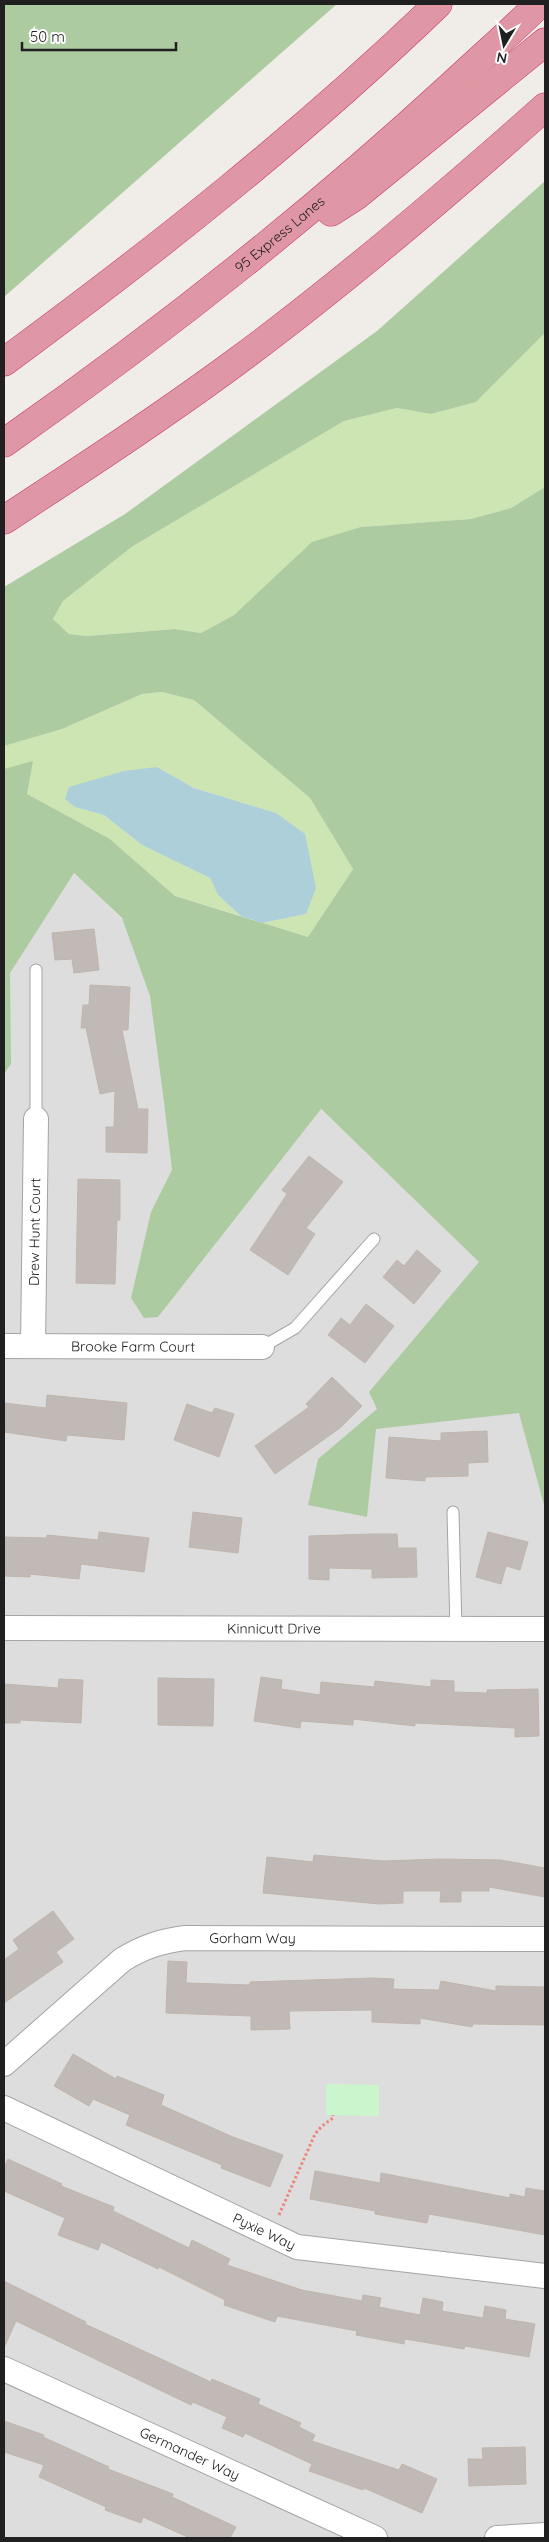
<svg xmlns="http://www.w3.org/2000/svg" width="549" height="2542" font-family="Quicksand,sans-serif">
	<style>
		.residential { fill: #dedddd }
		.grass { fill: #cce5b3 }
		.forest { fill: #adcba0 }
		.park { fill: #caf5cd }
		.water { fill: #accfd9 }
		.building { fill: #c0b9b5; stroke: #c0b5ab }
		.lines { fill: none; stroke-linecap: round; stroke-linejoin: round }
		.lane-casing { stroke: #a4a4a4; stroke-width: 13 }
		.street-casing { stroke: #a4a4a4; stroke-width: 26 }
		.highway-casing { stroke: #cb376b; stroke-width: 29 }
		.path { stroke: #ee867b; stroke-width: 3; stroke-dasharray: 2.5 2.5; stroke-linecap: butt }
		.lane { stroke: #fff; stroke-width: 11 }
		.street { stroke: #fff; stroke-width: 24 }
		.highway { stroke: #e097a5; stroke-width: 28 }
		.labels { text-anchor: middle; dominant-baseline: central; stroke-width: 4.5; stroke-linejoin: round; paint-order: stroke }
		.street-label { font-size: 14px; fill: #202020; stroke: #fff }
	</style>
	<rect width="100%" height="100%" fill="#f0ede8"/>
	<path class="residential" d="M4 850 74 873 480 1262 545 1509V2538H4Z"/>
	<path class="grass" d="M545 333V487L511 508 471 519 361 527 273 580 234 615 201 633 175 629 87 636 69 634 53 619 63 601 133 546 344 421 397 408 431 414 476 402Z
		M162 692 194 700 310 798 353 869 308 937 262 923 306 914 276 813 194 788 157 767 75 807 104 815 142 845 210 878 218 895 241 916 175 896 110 839 27 794 4 769V746L62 729 142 694Z"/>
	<path class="forest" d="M4 4H337L4 297Z
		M545 181V333L476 402 431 414 397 408 344 421 133 546 63 601 53 619 69 634 87 636 175 629 201 633 234 615 312 542 361 527 471 519 511 508 545 487V1509L519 1413 376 1429 367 1517 308 1505 318 1459 377 1409 369 1392 479 1262 321 1109 158 1317 144 1318 131 1298 151 1212 172 1170 164 1102 150 996 122 918 74 873 10 973 11 1064 4 1074V769L33 761 27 794 110 839 175 896 308 937 353 869 310 798 194 700 162 692 142 694 62 729 4 746V587L125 514 377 331Z"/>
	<path class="park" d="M326 2084 379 2085V2116L326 2115Z"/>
	<path class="water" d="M157 767 194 788 276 813 305 834 316 888 306 914 262 923 241 916 218 895 210 878 142 845 104 815 75 807 65 799 69 787 124 771Z"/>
	<path class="building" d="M94 929 99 970 74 973 72 959 55 960 52 933Z
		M90 985 130 987 128 1030H122L138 1109H148L147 1153 106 1152V1127H114L115 1091 100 1094 86 1028H81L83 1005H89Z
		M309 1156 343 1182 306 1228 315 1234 288 1275 250 1250 287 1194 282 1190Z
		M78 1179 120 1180V1220H117L115 1284 76 1283Z
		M417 1250 441 1271 414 1304 383 1277 397 1260 404 1266Z
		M366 1304 394 1326 365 1363 328 1335 341 1318 350 1325Z
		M332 1377 362 1406 340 1428 275 1474 255 1446 309 1407 306 1404Z
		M47 1395 127 1403 124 1440 67 1435 66 1441 4 1432V1403L46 1408Z
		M187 1404 212 1413 215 1408 234 1414 219 1457 174 1440Z
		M487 1431 488 1462 468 1463V1476L425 1477V1481L386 1478 389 1437 441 1441V1433Z
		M193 1512 242 1518 238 1553 189 1547Z
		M99 1532 149 1538 144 1572 81 1564 79 1579 30 1574V1577L4 1576V1537L46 1538 47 1535 98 1540Z
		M488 1532 528 1542 520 1570 506 1566 501 1584 476 1577Z
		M371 1534H397L398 1548H416L417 1577 372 1578V1569L329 1568V1580L309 1579V1536Z
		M261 1677 282 1680 281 1689 320 1695 321 1682 374 1687 375 1681 431 1687V1680L454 1681V1692L487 1693V1690L538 1689 539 1736 515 1737V1728L415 1723V1726L353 1719V1725L301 1721 300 1728 254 1721Z
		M158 1678 214 1679 213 1726 158 1725Z
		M59 1679 83 1680 81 1723 20 1720V1723H4V1684L58 1688Z
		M314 1855 383 1861 441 1859 501 1860 545 1868V1897L489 1887V1891H461V1902H440L441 1891H403V1903L379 1904 263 1893 267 1857 313 1862Z
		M53 1911 74 1939 56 1952 63 1962 4 2003V1960L19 1949 13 1940Z
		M168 1961 187 1962 186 1983 250 1985V1982L373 1978 394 1979 393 1989 439 1990 441 1981 496 1991V1986L545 1987V2025L473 2024 472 2027 420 2018V2024L372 2022V2010L289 2011 290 2029 251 2030V2016L166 2013Z
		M73 2054 116 2079 117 2076 164 2095 161 2105 233 2137 283 2155 270 2187 221 2168 222 2165 126 2125 130 2115 93 2099 89 2106 54 2086Z
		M8 2159 62 2184 61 2186 114 2207 113 2211 189 2248 192 2240 230 2259 227 2265 302 2290 362 2301 363 2295 381 2298 379 2307 420 2315 423 2298 443 2302 442 2311 483 2318 485 2306 506 2310 505 2319 535 2324 529 2357 465 2346 464 2349 405 2339 404 2344 356 2335 357 2331 277 2316 275 2322 224 2305 225 2300 159 2267 158 2269 101 2242 98 2250 58 2235 65 2218 4 2191V2168Z
		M315 2171 380 2183 381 2173 510 2198V2194L525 2197 526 2188 545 2191V2235L429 2214 427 2223 375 2214V2211L310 2199Z
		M4 2281 86 2322 85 2324 211 2382 212 2379 260 2399 258 2404 301 2423 299 2427 315 2435 312 2441 399 2470 402 2464 437 2479 422 2513 364 2488 363 2490 309 2471 312 2464 245 2433 243 2437 222 2428 227 2417 193 2402 191 2405 16 2321 4 2348Z
		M4 2421 44 2435 43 2437 109 2467 108 2469 173 2494 172 2497 236 2527 230 2538H190L143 2517 141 2523 105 2510 106 2507 39 2477 44 2465 4 2452Z
		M525 2447 526 2484 469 2486 468 2459H483L482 2448Z"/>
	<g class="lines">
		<defs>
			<path id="lane" d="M36 1119V970
				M262 1347 295 1328 374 1239
				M453 1512 456 1629"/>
			<g id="street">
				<path id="s1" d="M4 1346 262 1347"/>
				<path id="s2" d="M33 1346 36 1119"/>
				<path id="s3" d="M4 1628 545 1629"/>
				<path id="s4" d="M4 2064 122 1960C143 1947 161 1941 185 1938L545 1939"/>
				<path id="s5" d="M4 2108 297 2247 545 2276"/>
				<path id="s6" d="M4 2369 375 2538"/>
				<path d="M497 2538 545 2535"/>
			</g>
			<g id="highway">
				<path d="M331 212 356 196 545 42"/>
				<path d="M4 362C155 251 303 134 438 4"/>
				<path id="s7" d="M4 443C161 333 312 214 453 84 482 57 512 31 539 4"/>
				<path d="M4 520C82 469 160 418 236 362 343 283 445 196 545 107"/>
			</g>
		</defs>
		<use href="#lane" class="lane-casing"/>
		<use href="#street" class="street-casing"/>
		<use href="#highway" class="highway-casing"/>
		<path class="path" d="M279 2215 315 2134 322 2126 333 2118V2115"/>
		<use href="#lane" class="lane"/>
		<use href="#street" class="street"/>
		<use href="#highway" class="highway"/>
	</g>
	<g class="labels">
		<g class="street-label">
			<text stroke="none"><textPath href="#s7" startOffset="346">95 Express Lanes</textPath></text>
			<text stroke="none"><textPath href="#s2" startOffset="114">Drew Hunt Court</textPath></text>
			<text stroke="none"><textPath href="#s1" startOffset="129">Brooke Farm Court</textPath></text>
			<text stroke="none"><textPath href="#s3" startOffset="270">Kinnicutt Drive</textPath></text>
			<text stroke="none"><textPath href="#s4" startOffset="292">Gorham Way</textPath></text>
			<text stroke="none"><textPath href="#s5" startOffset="288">Pyxie Way</textPath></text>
			<text stroke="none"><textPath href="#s6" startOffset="204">Germander Way</textPath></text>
		</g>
	</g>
	<rect width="549" height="2542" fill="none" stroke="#202020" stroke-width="10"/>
	<g transform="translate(504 45) rotate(190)" stroke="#ffffff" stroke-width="4" paint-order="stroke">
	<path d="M0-4L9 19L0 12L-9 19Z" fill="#202020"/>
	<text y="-8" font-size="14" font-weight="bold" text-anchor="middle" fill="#202020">N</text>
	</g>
	<path d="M22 42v8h154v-8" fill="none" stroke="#202020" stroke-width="2.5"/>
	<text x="30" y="42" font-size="15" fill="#202020" stroke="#ffffff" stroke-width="4" paint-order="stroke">50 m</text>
</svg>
